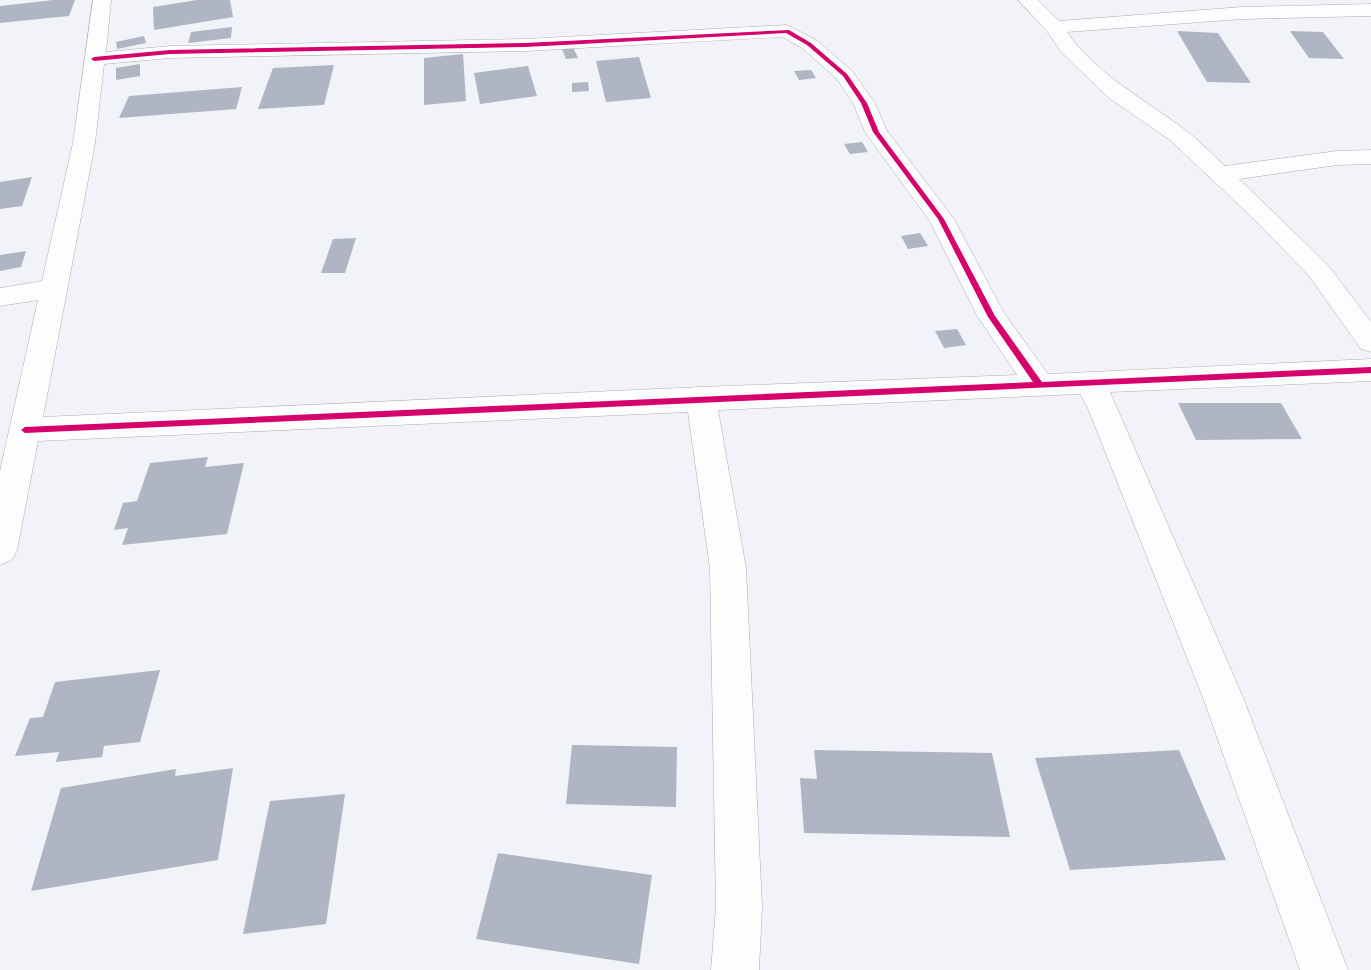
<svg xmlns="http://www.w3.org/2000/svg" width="1371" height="970" font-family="'Sofia Sans Condensed',sans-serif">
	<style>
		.building { fill: #b0b5c3 }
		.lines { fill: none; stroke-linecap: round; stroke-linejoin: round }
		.street-casing { stroke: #a9acb2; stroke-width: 1 }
		.street { fill: #fdfdfe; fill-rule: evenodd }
		.cycleway-casing { stroke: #fff; stroke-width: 4 }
		.cycleway { fill: #d6006c; fill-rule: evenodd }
	</style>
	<rect width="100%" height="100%" fill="#f1f3f8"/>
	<path class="building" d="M53 0H75L69 16 0 23V6Z
		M197 0H230L233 17 154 30 153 7Z
		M232 27 231 38 188 43 191 32Z
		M1177 31 1218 33 1251 83 1207 82Z
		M1290 31 1323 32 1344 59 1309 58Z
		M144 36 146 43 117 49 116 42Z
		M573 47 578 58 566 59 562 49Z
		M463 54 466 101 424 105V58Z
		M639 57 651 98 606 102 596 61Z
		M140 64V76L116 80V68Z
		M334 65 324 105 258 109 273 68Z
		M528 66 537 96 480 104 474 73Z
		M811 70 816 78 799 80 794 71Z
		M588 82 589 91 572 92V83Z
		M242 87 236 109 119 118 129 96Z
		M862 142 868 152 850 154 844 144Z
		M32 177 22 206 0 209V182Z
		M920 233 928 246 908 249 901 236Z
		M356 238 345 273H321L333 239Z
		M26 251 21 267 0 271V255Z
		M957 329 966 345 944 348 935 331Z
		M1178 403H1281L1302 439 1196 440Z
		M208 457 205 467 244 463 227 534 122 545 128 528 114 530 123 503 137 501 150 463Z
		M160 670 140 742 104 746 102 757 56 762 59 752 15 756 30 718 43 717 55 682Z
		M572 745 677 747 676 807 566 804Z
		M814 750 992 753 1010 837 804 833 800 778 817 779Z
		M1179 750 1226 860 1070 870 1035 758Z
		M233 768 218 860 31 891 61 788 176 769 175 776Z
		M345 794 326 924 243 934 270 801Z
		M498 853 652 875 639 964 476 939Z"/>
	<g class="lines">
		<defs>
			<path id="street" d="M93 0H111L106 52 170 46 525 39 787 25 816 40 852 71 875 103 887 131 954 219 1004 313 1048 374 1371 359V381L1110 392 1242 695 1348 970H1300L1202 695 1087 406 1080 394 718 410 746 568 762 907 759 970H711L716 907 710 568 688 412 38 441 17 550 12 560 0 565V471L38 300 0 306V288L42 281 73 143ZM783 37 802 48 837 79 853 103 865 132 929 220 978 317 1017 375 701 387 43 417 95 143 104 64 170 58 525 51Z
				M1018 0H1038L1059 21 1242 7 1371 4V16L1242 19 1067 32C1096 74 1144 99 1184 129 1199 140 1212 154 1225 166L1337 151 1371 150V164L1337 165 1239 179 1327 264 1371 322V352L1361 349 1309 276 1257 222 1170 140 1109 98 1062 53 1047 31Z"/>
		</defs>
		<use href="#street" class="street-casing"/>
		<use href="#street" class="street"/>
		<defs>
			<path id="cycleway" d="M789 30 811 43 847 74 867 103 879 132 944 219 995 316 1042 382 1371 367V373L25 433 21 430 25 427 1033 382 988 317 938 219 873 132 861 103 843 76 807 45 786 33 525 47 170 54 94 61 91 59 94 57 170 50 525 43Z"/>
		</defs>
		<use href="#cycleway" class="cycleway-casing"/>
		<use href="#cycleway" class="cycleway"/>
	</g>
</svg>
